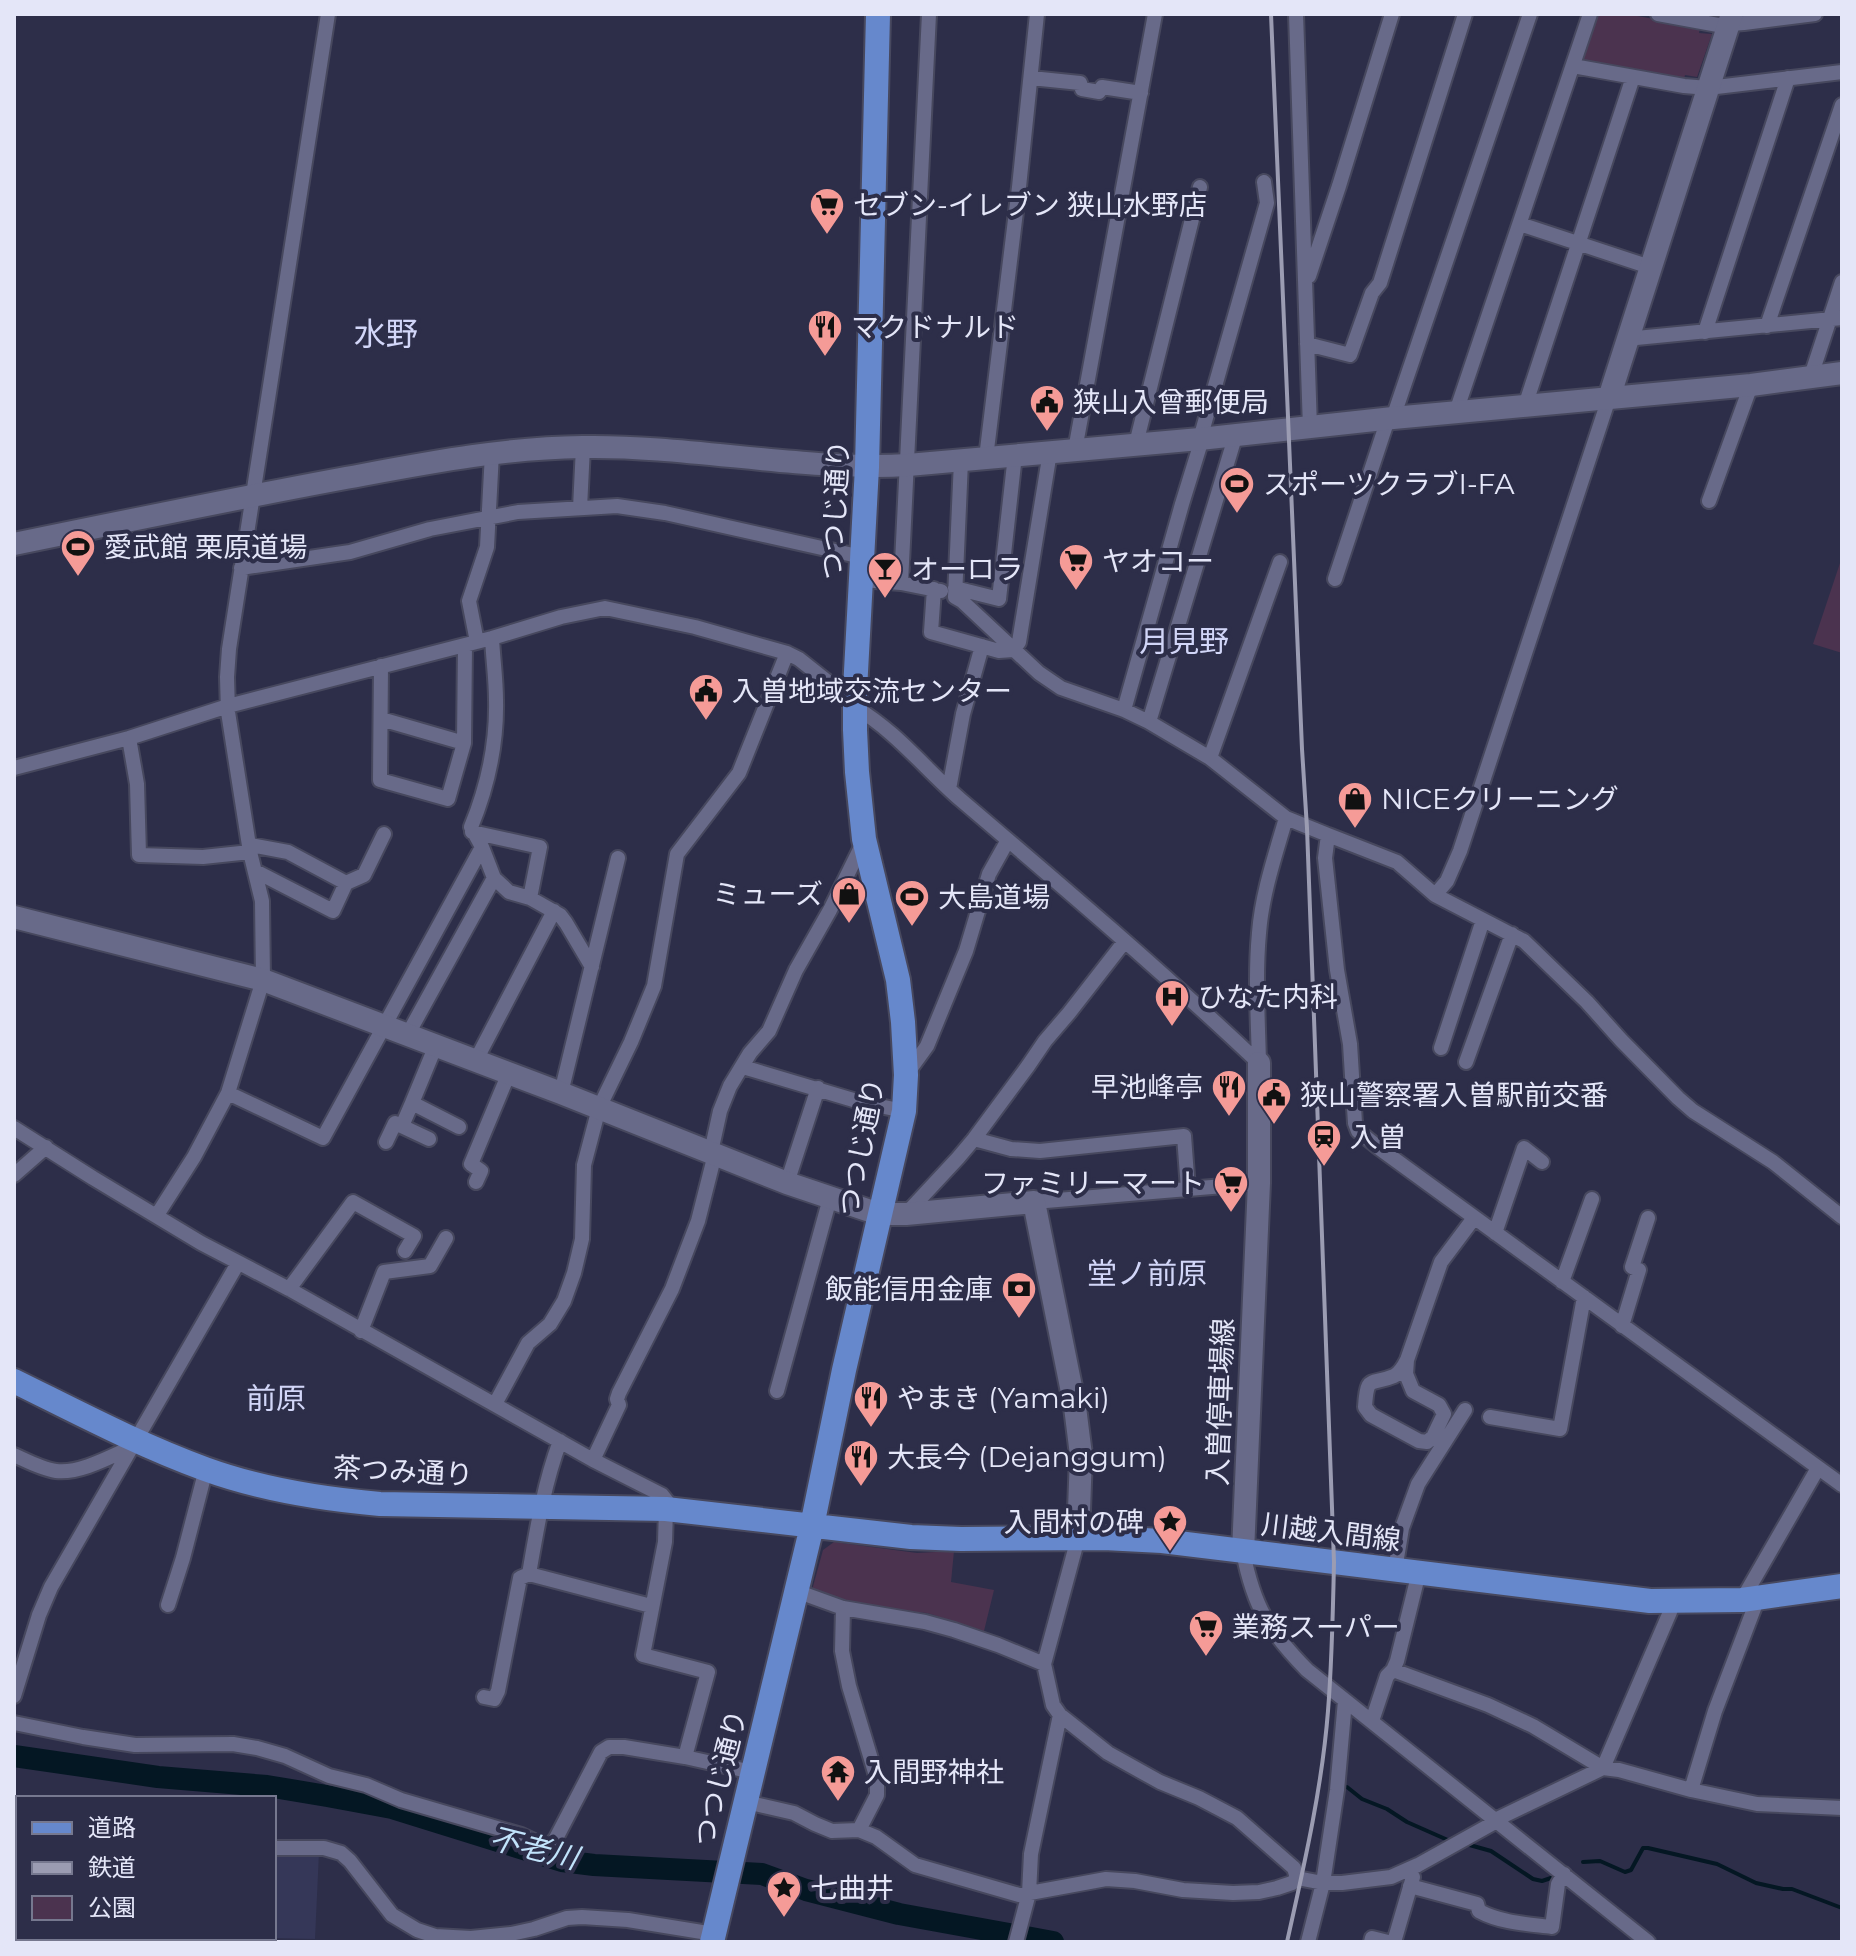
<svg xmlns="http://www.w3.org/2000/svg" width="1856" height="1956" font-family="Montserrat,'Noto Sans JP',sans-serif">
	<style>
		.built { fill: #353758 }
		.green { fill: #4b334f }
		.lines { fill: none; stroke-linecap: round; stroke-linejoin: round }
		.stream { stroke: #041723; stroke-width: 4 }
		.river { stroke: #041723; stroke-width: 22 }
		.street-casing { stroke: #47485e; stroke-width: 18 }
		.secondary-casing { stroke: #47485e; stroke-width: 26 }
		.primary-casing { stroke: #47485e; stroke-width: 28 }
		.street { stroke: #686a89; stroke-width: 14 }
		.secondary { stroke: #686a89; stroke-width: 22 }
		.primary { stroke: #68c; stroke-width: 24 }
		.rail { stroke: #9b9cb2; stroke-width: 4 }
		.labels { text-anchor: middle; dominant-baseline: central; stroke-width: 8; stroke-linejoin: round; paint-order: stroke }
		.poi-label { font-size: 28px; fill: #e4e6f8; stroke: #2d2e49; text-anchor: start }
		.street-label { font-size: 28px; fill: #e4e6f8; stroke: #2d2e49 }
		.neighbourhood-label { font-size: 30px; fill: #d2d6f8; stroke: #2d2e49 }
		.water-label { font-size: 30px; font-style: italic; fill: #c1e3fb; stroke: #2d2e49 }
		.quarter-label { font-size: 32px; fill: #d2d6f8; stroke: #2d2e49 }
	</style>
	<rect width="100%" height="100%" fill="#2d2e49"/>
	<path class="built" d="M274 1852H319L315 1939 274 1938Z"/>
	<path class="green" d="M1596 14H1626L1700 27 1699 33 1712 34 1697 77 1685 75 1684 80 1582 61Z
		M1842 557V653L1813 644Z
		M834 1542 917 1553 954 1551 951 1582 994 1590 984 1631 927 1613 890 1610 840 1599 812 1590 823 1550Z"/>
	<g class="lines">
		<path class="stream" d="M1347 1787 1362 1799 1387 1809 1407 1822 1450 1841
			M1466 1844 1491 1851 1533 1879 1542 1881 1554 1877
			M1583 1862 1600 1861 1625 1872 1631 1870 1643 1848H1648L1717 1864 1756 1883 1783 1889H1792L1842 1908"/>
		<path class="river" d="M14 1756 158 1777 267 1786 327 1796 392 1808 562 1861 594 1865 762 1874 806 1890 899 1914 1053 1942"/>
		<defs>
			<path id="street" d="M1296 14 1310 428
				M1658 14 1718 25 1744 23 1815 14
				M1573 66 1684 86 1708 88 1842 72
				M1031 78 1080 83 1082 89 1099 92 1102 87 1141 93
				M1520 224 1650 267
				M1309 276 1339 186 1392 14
				M1767 326 1842 105
				M1705 332 1788 78
				M1626 339 1842 318
				M1307 344 1350 355 1372 293 1380 283 1465 14
				M1811 376 1842 282
				M1525 406 1633 77
				M1456 412 1590 14
				M1393 418 1530 14
				M1200 439 1267 203 1264 182
				M1136 444 1200 187
				M1075 450 1155 14
				M986 458 1019 187 1037 14
				M961 461 955 597 962 601 1039 673 1061 688 1124 710 1149 722 1210 758 1286 818 1328 835
				M1709 501 1751 385
				M580 508 583 447
				M241 568 350 552 430 529 518 512 617 506 665 513 862 557
				M1335 579 1388 419
				M862 580 901 583 941 591
				M901 583 929 14
				M955 588 999 599 1015 455
				M934 589 931 632 999 651 1013 650 1019 642 1050 452
				M477 642 469 601 487 547 492 453
				M381 666 380 780 448 799 464 743 465 645
				M856 708C896 731 926 770 961 800 1062 886 1163 972 1259 1063
				M1124 710 1182 504 1202 439
				M381 719 464 743
				M1149 722 1236 434
				M129 738 137 784 139 855 203 857 250 852
				M1210 758 1280 562
				M14 768 129 738 228 706 492 638 561 617 605 608 695 627 787 653 799 659 833 686 855 690
				M949 789 963 714 982 646
				M472 832 540 847 530 898
				M250 845 288 852 346 883 364 875 384 834
				M255 871 333 911 346 883
				M494 878 509 892 530 898 560 915 566 923 592 967
				M1435 895 1447 881 1460 851 1609 398
				M408 1034 494 878 482 847 471 827C487 788 497 743 496 700 496 679 493 659 492 638
				M1441 1048 1483 920
				M476 1060 554 911
				M1466 1062 1512 934
				M1259 1063C1258 1020 1255 976 1259 933 1262 894 1275 856 1286 818
				M743 1067 860 1102 904 1111
				M906 1075 927 1046 966 951 989 874 1008 840
				M228 1093 323 1138 482 847
				M561 1093 618 858
				M412 1103 436 1045
				M402 1126 412 1103 459 1127
				M14 1128 93 1178 201 1243 289 1289 593 1460 662 1495 673 1509
				M974 1139 1011 1149 1040 1151 1184 1136 1188 1189
				M386 1142 395 1123 429 1139
				M711 1152 720 1111 730 1086 750 1053 769 1031 796 970 830 910 863 843
				M14 1175 46 1147
				M476 1182 481 1171 471 1164 509 1073
				M787 1183 818 1088
				M1034 1202 1259 1183
				M906 1214 958 1158 974 1139 1028 1066 1045 1041 1069 1013 1125 941
				M157 1215 194 1157 228 1093 263 980 262 901 250 852 228 712 227 677 229 649 328 14
				M1842 1217 1773 1162 1693 1111 1678 1098 1621 1040 1587 1002 1524 941 1435 895 1397 862 1328 835 1325 858 1337 970 1350 1044 1355 1123 1358 1131 1379 1148 1842 1485
				M1495 1233 1524 1148 1542 1162
				M1562 1282 1592 1199
				M289 1289 353 1202 414 1236 405 1251
				M1622 1326 1639 1270 1632 1267 1648 1218
				M361 1331 384 1272 430 1266 446 1238
				M1407 1360C1404 1366 1400 1373 1394 1376 1370 1386 1367 1374 1365 1407L1371 1415 1419 1441 1427 1442 1433 1437 1444 1414 1439 1405 1413 1391 1406 1374 1407 1360 1441 1262 1474 1218
				M777 1391 830 1198
				M495 1404 528 1343 550 1324 564 1301 574 1273 582 1239 584 1165 599 1108 631 1042 654 986 677 854 739 773 787 653
				M1490 1417 1560 1429 1584 1297
				M14 1455C27 1461 42 1469 56 1471 79 1474 110 1457 130 1448
				M593 1460 619 1405 617 1399 619 1393 672 1289 698 1221 715 1154
				M666 1509 665 1542 643 1655 708 1672 685 1757
				M1078 1538 1044 1664 1053 1705 1060 1715 1108 1753 1160 1782 1199 1798 1237 1818 1294 1868 1297 1878
				M1243 1552C1254 1607 1268 1630 1307 1670L1648 1942
				M1395 1570 1402 1528 1418 1484 1465 1410
				M529 1574 651 1606
				M796 1591 843 1608 925 1622 954 1630 998 1645 1044 1664
				M1742 1600 1818 1468
				M168 1605 183 1558 206 1469
				M843 1608 842 1651 849 1686 877 1779V1795L859 1830
				M1393 1670 1488 1705 1533 1726 1603 1768 1619 1770 1691 1790 1757 1804 1842 1808
				M14 1696 39 1615 51 1587 238 1263
				M484 1697 494 1699 498 1691 520 1578 529 1574C537 1528 544 1484 560 1441
				M1372 1721 1387 1676 1393 1670 1397 1661 1419 1572
				M14 1723 83 1737 135 1745 233 1744 257 1748 285 1756 329 1776 366 1785 401 1800 521 1835 538 1843 553 1844 601 1752 609 1747H624L685 1757 752 1772
				M1691 1790 1715 1711 1758 1598
				M746 1802 794 1813 815 1824 832 1831 859 1830 876 1837 915 1865 1019 1895 1106 1879 1135 1881 1183 1890 1233 1893 1259 1892 1277 1888 1292 1883 1297 1878 1323 1883H1342L1391 1877 1418 1865 1497 1821
				M1495 1820 1603 1768 1670 1612 1673 1602
				M274 1848H324L341 1853 350 1861 392 1915 417 1930 435 1936 471 1938 511 1934 534 1929 567 1918 582 1917 628 1920 714 1934
				M14 1885H18
				M1410 1886 1477 1904 1479 1911C1501 1923 1528 1924 1552 1927L1558 1884 1564 1874
				M126 1938 140 1942
				M1016 1942 1029 1893 1031 1854 1060 1715
				M1308 1942 1323 1883 1337 1790 1345 1701
				M1371 1942 1372 1938 1388 1942
				M1394 1942 1413 1877"/>
			<path id="secondary" d="M1609 398 1732 14
				M14 544C121 522 228 500 335 480 417 465 498 448 582 447 691 445 799 471 908 465L1200 439 1393 418 1751 385 1842 373
				M14 917 263 980 561 1093 787 1183 879 1214H906L1034 1202 1075 1407 1081 1455 1078 1538
				M1243 1552 1259 1183V1063"/>
			<path id="primary" d="M14 1381C77 1412 139 1445 205 1469 260 1489 321 1499 380 1504L666 1509 911 1537 961 1539 1104 1538 1162 1541 1650 1601 1742 1600 1842 1586
				M712 1942 812 1526 844 1370 904 1111 906 1075 903 1022 898 980 864 839 857 772 855 730V690L867 467 878 14"/>
		</defs>
		<use href="#street" class="street-casing"/>
		<use href="#secondary" class="secondary-casing"/>
		<use href="#primary" class="primary-casing"/>
		<use href="#street" class="street"/>
		<use href="#secondary" class="secondary"/>
		<use href="#primary" class="primary"/>
		<path class="rail" d="M1271 14 1302 749 1307 828 1334 1562C1333 1612 1332 1661 1328 1711 1322 1788 1304 1866 1287 1942"/>
	</g>
	<defs>
		<symbol id="supermarket-pin" viewBox="-11 -11 22 30"><path d="M0 17L-7.5 6A9.5 9.5 0 1 1 7.5 6Z" fill="#f59b97" stroke="#2d2e49"/><path d="M-6-5.5h2.5l.6 2H6L4.5 2H-2.5L-4.4-4H-6ZM-1.5 3.2a1.3 1.3 0 1 0 .1 0ZM3 3.2a1.3 1.3 0 1 0 .1 0Z" fill="#111"/></symbol>
		<symbol id="restaurant-pin" viewBox="-11 -11 22 30"><path d="M0 17L-7.5 6A9.5 9.5 0 1 1 7.5 6Z" fill="#f59b97" stroke="#2d2e49"/><path d="M-5-6h1v4h1v-4h1v4h1v-4h1v5L-1.5 .5V6h-2V.5L-5-1ZM5-6V6H3V1.5H1.5Q1.5-4 5-6Z" fill="#111"/></symbol>
		<symbol id="civic-pin" viewBox="-11 -11 22 30"><path d="M0 17L-7.5 6A9.5 9.5 0 1 1 7.5 6Z" fill="#f59b97" stroke="#2d2e49"/><path d="M-.6-6.5H3V-4.5H.6V-3L4-1V1h2V6H-6V1h2V-1L-.6-3ZM-1.2 2.5V6h2.4V2.5Z" fill="#111"/></symbol>
		<symbol id="stadium-pin" viewBox="-11 -11 22 30"><path d="M0 17L-7.5 6A9.5 9.5 0 1 1 7.5 6Z" fill="#f59b97" stroke="#2d2e49"/><path d="M0-5a6.5 5 0 1 0 0 10a6.5 5 0 1 0 0-10ZM-3.5-1.8h7v3.6h-7Z" fill="#111"/></symbol>
		<symbol id="bar-pin" viewBox="-11 -11 22 30"><path d="M0 17L-7.5 6A9.5 9.5 0 1 1 7.5 6Z" fill="#f59b97" stroke="#2d2e49"/><path d="M-6-5H6L.8 .8V4.5H3.5V6h-7V4.5H-.8V.8Z" fill="#111"/></symbol>
		<symbol id="shop-pin" viewBox="-11 -11 22 30"><path d="M0 17L-7.5 6A9.5 9.5 0 1 1 7.5 6Z" fill="#f59b97" stroke="#2d2e49"/><path d="M-5-2.5h2.3a2.7 3.5 0 0 1 5.4 0H5L5.5 6h-11ZM-1.5-2.5h3a1.5 2.3 0 0 0-3 0Z" fill="#111"/></symbol>
		<symbol id="hospital-pin" viewBox="-11 -11 22 30"><path d="M0 17L-7.5 6A9.5 9.5 0 1 1 7.5 6Z" fill="#f59b97" stroke="#2d2e49"/><path d="M-5-5h3v3.5h4V-5h3V5h-3V1.5h-4V5h-3Z" fill="#111"/></symbol>
		<symbol id="station-pin" viewBox="-11 -11 22 30"><path d="M0 17L-7.5 6A9.5 9.5 0 1 1 7.5 6Z" fill="#f59b97" stroke="#2d2e49"/><path d="M-3-6H3Q5-6 5-4V2Q5 4 3 4L4.5 6H3L1.5 4h-3L-3 6H-4.5L-3 4Q-5 4-5 2V-4Q-5-6-3-6ZM-3.5-4v3h7v-3ZM-3.5 1v1.5H-2V1ZM2 1v1.5H3.5V1Z" fill="#111"/></symbol>
		<symbol id="bank-pin" viewBox="-11 -11 22 30"><path d="M0 17L-7.5 6A9.5 9.5 0 1 1 7.5 6Z" fill="#f59b97" stroke="#2d2e49"/><path d="M-6-4H6V4H-6ZM0-2.3a2.3 2.3 0 1 0 0 4.6a2.3 2.3 0 1 0 0-4.6Z" fill="#111"/></symbol>
		<symbol id="sight-pin" viewBox="-11 -11 22 30"><path d="M0 17L-7.5 6A9.5 9.5 0 1 1 7.5 6Z" fill="#f59b97" stroke="#2d2e49"/><path d="M0-6L1.8-2.2L6-1.7L2.9 1.2L3.7 5.4L0 3.3L-3.7 5.4L-2.9 1.2L-6-1.7L-1.8-2.2Z" fill="#111"/></symbol>
		<symbol id="temple-pin" viewBox="-11 -11 22 30"><path d="M0 17L-7.5 6A9.5 9.5 0 1 1 7.5 6Z" fill="#f59b97" stroke="#2d2e49"/><path d="M0-6L5-2H3V0L6.5 2.5H4V6H1.5V3h-3V6H-4V2.5H-6.5L-3 0V-2H-5Z" fill="#111"/></symbol>
	</defs>
	<g fill-rule="evenodd">
		<use href="#supermarket-pin" x="807" y="185" width="40" height="54"/>
		<use href="#restaurant-pin" x="805" y="307" width="40" height="54"/>
		<use href="#civic-pin" x="1027" y="382" width="40" height="54"/>
		<use href="#stadium-pin" x="1217" y="464" width="40" height="54"/>
		<use href="#stadium-pin" x="58" y="527" width="40" height="54"/>
		<use href="#supermarket-pin" x="1056" y="541" width="40" height="54"/>
		<use href="#bar-pin" x="865" y="549" width="40" height="54"/>
		<use href="#civic-pin" x="686" y="671" width="40" height="54"/>
		<use href="#shop-pin" x="1335" y="779" width="40" height="54"/>
		<use href="#shop-pin" x="829" y="874" width="40" height="54"/>
		<use href="#stadium-pin" x="892" y="877" width="40" height="54"/>
		<use href="#hospital-pin" x="1152" y="977" width="40" height="54"/>
		<use href="#restaurant-pin" x="1209" y="1067" width="40" height="54"/>
		<use href="#civic-pin" x="1254" y="1075" width="40" height="54"/>
		<use href="#station-pin" x="1304" y="1117" width="40" height="54"/>
		<use href="#supermarket-pin" x="1211" y="1163" width="40" height="54"/>
		<use href="#bank-pin" x="999" y="1269" width="40" height="54"/>
		<use href="#restaurant-pin" x="851" y="1378" width="40" height="54"/>
		<use href="#restaurant-pin" x="841" y="1437" width="40" height="54"/>
		<use href="#sight-pin" x="1150" y="1502" width="40" height="54"/>
		<use href="#supermarket-pin" x="1186" y="1607" width="40" height="54"/>
		<use href="#temple-pin" x="818" y="1752" width="40" height="54"/>
		<use href="#sight-pin" x="764" y="1868" width="40" height="54"/>
	</g>
	<g class="labels">
		<g class="poi-label">
			<text x="853" y="205">セブン-イレブン 狭山水野店</text>
			<text x="851" y="327">マクドナルド</text>
			<text x="1073" y="402">狭山入曾郵便局</text>
			<text x="1263" y="484">スポーツクラブI-FA</text>
			<text x="104" y="547">愛武館 栗原道場</text>
			<text x="1102" y="561">ヤオコー</text>
			<text x="911" y="569">オーロラ</text>
			<text x="732" y="691">入曽地域交流センター</text>
			<text x="1381" y="799">NICEクリーニング</text>
			<text x="823" y="894" text-anchor="end">ミューズ</text>
			<text x="938" y="897">大島道場</text>
			<text x="1198" y="997">ひなた内科</text>
			<text x="1203" y="1087" text-anchor="end">早池峰亭</text>
			<text x="1300" y="1095">狭山警察署入曽駅前交番</text>
			<text x="1350" y="1137">入曽</text>
			<text x="1205" y="1183" text-anchor="end">ファミリーマート</text>
			<text x="993" y="1289" text-anchor="end">飯能信用金庫</text>
			<text x="897" y="1398">やまき (Yamaki)</text>
			<text x="887" y="1457">大長今 (Dejanggum)</text>
			<text x="1144" y="1522" text-anchor="end">入間村の碑</text>
			<text x="1232" y="1627">業務スーパー</text>
			<text x="864" y="1772">入間野神社</text>
			<text x="810" y="1888">七曲井</text>
		</g>
		<g class="street-label">
			<text transform="translate(835 510) rotate(-87)">つつじ通り</text>
			<text transform="translate(861 1147) rotate(-79)">つつじ通り</text>
			<text transform="translate(1220 1402) rotate(-88)">入曽停車場線</text>
			<text transform="translate(403 1471) rotate(3)">茶つみ通り</text>
			<text transform="translate(1331 1532) rotate(7)">川越入間線</text>
			<text transform="translate(720 1778) rotate(-76)">つつじ通り</text>
		</g>
		<g class="neighbourhood-label">
			<text x="1184" y="641">月見野</text>
			<text x="1147" y="1273">堂ノ前原</text>
			<text x="276" y="1398">前原</text>
		</g>
		<g class="water-label">
			<text transform="translate(534 1848) rotate(14)">不老川</text>
		</g>
		<g class="quarter-label">
			<text x="386" y="333">水野</text>
		</g>
	</g>
	<rect width="1856" height="1956" fill="none" stroke="#e4e6f8" stroke-width="32"/>
	<rect x="16" y="1796" width="260" height="144" fill="#2d2e49" stroke="#76788f" stroke-width="2"/>
	<rect x="32" y="1822" width="40" height="12" fill="#6688cc" stroke="#76788f" stroke-width="2"/>
	<text x="88" y="1836" font-size="24" fill="#e4e6f8">道路</text>
	<rect x="32" y="1862" width="40" height="12" fill="#9b9cb2" stroke="#76788f" stroke-width="2"/>
	<text x="88" y="1876" font-size="24" fill="#e4e6f8">鉄道</text>
	<rect x="32" y="1896" width="40" height="24" fill="#4b334f" stroke="#76788f" stroke-width="2"/>
	<text x="88" y="1916" font-size="24" fill="#e4e6f8">公園</text>
</svg>
